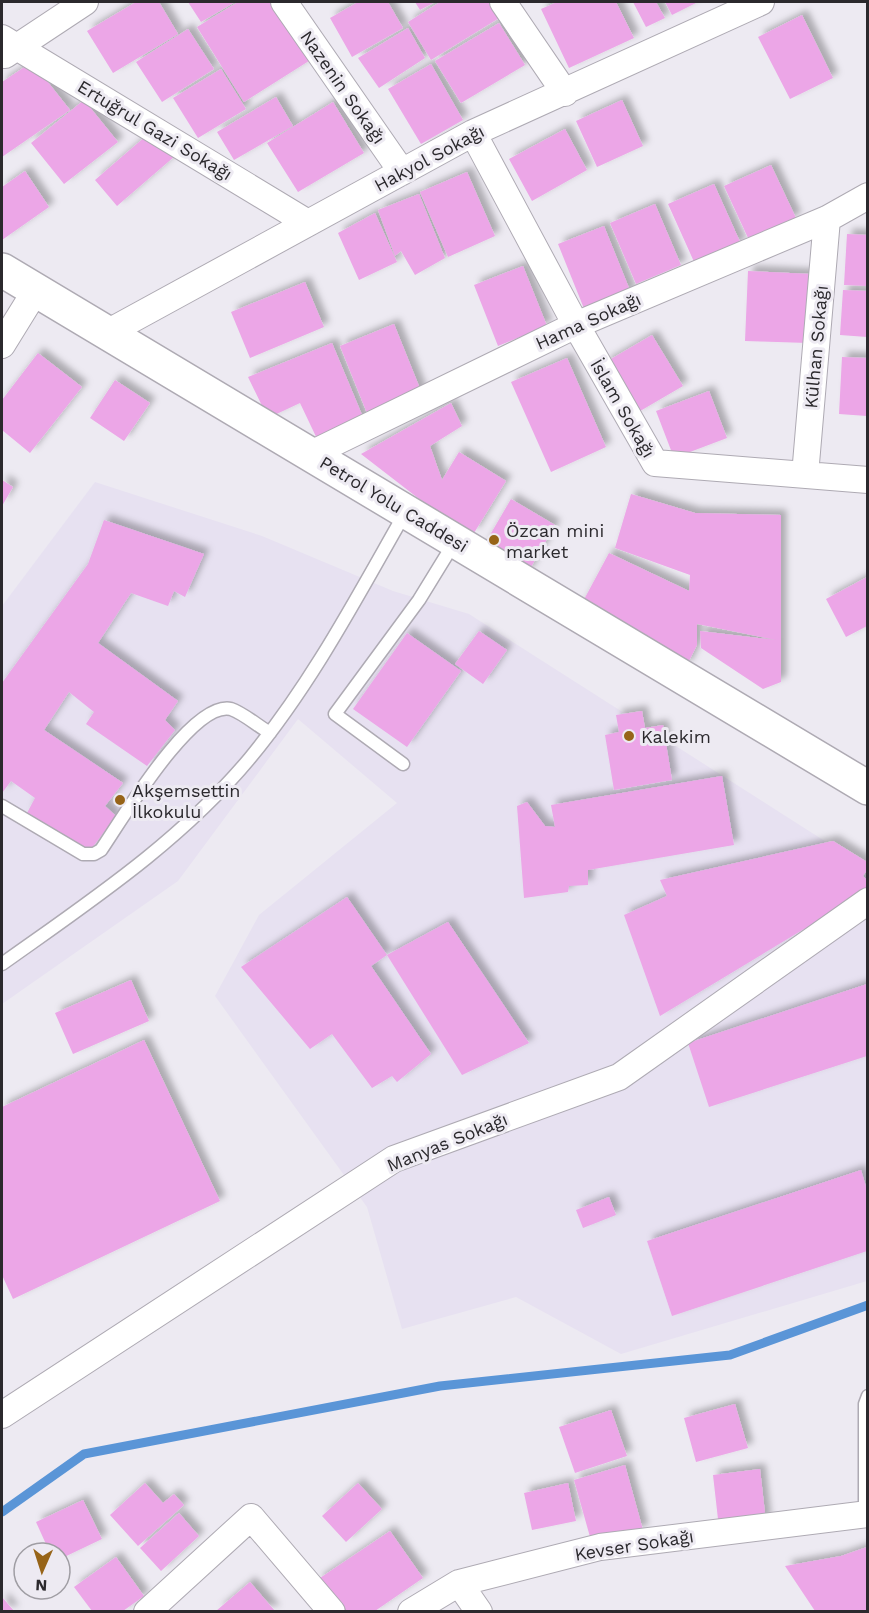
<svg xmlns="http://www.w3.org/2000/svg" width="869" height="1613" font-family="'Work Sans',sans-serif">
	<style>
		.built { fill: #e7e1f1 }
		.lines { fill: none; stroke-linecap: round; stroke-linejoin: round }
		.stream { stroke: #5a95d7; stroke-width: 9 }
		.building { fill: #eca6e7; filter: url(#shadow) }
		.lane-casing { stroke: #aeaab3; stroke-width: 15 }
		.street-casing { stroke: #aeaab3; stroke-width: 28 }
		.secondary-casing { stroke: #aeaab3; stroke-width: 36 }
		.lane { stroke: #fff; stroke-width: 12 }
		.street { stroke: #fff; stroke-width: 26 }
		.secondary { stroke: #fff; stroke-width: 33 }
		.poi-dot { fill: #976418; stroke: #edeaf2; stroke-width: 2 }
		.labels { text-anchor: middle; dominant-baseline: central; stroke-width: 6; stroke-linejoin: round; paint-order: stroke }
		.street-label { font-size: 18px; fill: #2b292d; stroke: #edeaf2 }
		.poi-label { font-size: 18px; fill: #2b292d; stroke: #edeaf2; text-anchor: start }
	</style>
	<defs>
		<filter id="shadow"><feDropShadow dx="5.5" dy="-5.5" stdDeviation="3" flood-color="#0004"/></filter>
	</defs>
	<rect width="100%" height="100%" fill="#edeaf2"/>
	<path class="built" d="M95 482 262 536 393 591 469 614 867 868V1281L621 1354 516 1297 402 1329 367 1207 215 996 259 915 397 803 298 719 178 881 2 1004V606Z"/>
	<g class="lines">
		<path class="stream" d="M2 1512 84 1454 440 1386 730 1355 868 1305"/>
	</g>
	<path class="building" d="M136 2H159L178 34 113 73 87 31Z
		M188 2H235L201 22Z
		M238 2H277L312 59 244 102 197 27Z
		M358 2H388L403 28 352 57 330 18Z
		M415 2H435L420 10Z
		M440 2H496L504 15 431 60 408 22Z
		M557 2H616L634 38 569 68 541 9Z
		M633 2H656L665 18 646 27Z
		M665 2H698L672 15Z
		M802 15 833 78 790 99 758 37Z
		M499 23 525 65 461 103 435 61Z
		M408 28 425 58 379 88 358 58Z
		M188 29 214 69 162 102 136 62Z
		M32 62 70 110 2 157V82Z
		M431 64 463 120 421 144 388 89Z
		M221 69 246 109 198 138 173 98Z
		M276 97 293 126 234 160 217 132Z
		M84 100 118 142 64 184 31 143Z
		M622 100 643 146 597 167 576 121Z
		M333 102 364 153 298 192 267 143Z
		M565 129 587 170 532 201 509 159Z
		M153 130 175 156 117 206 95 180Z
		M771 165 796 218 749 240 724 186Z
		M25 171 49 207 2 240V187Z
		M467 172 495 236 448 257 420 192Z
		M714 184 741 244 695 264 668 204Z
		M419 194 445 258 415 275 401 251 395 256 378 210Z
		M655 204 681 265 636 284 610 223Z
		M375 213 397 262 359 280 338 233Z
		M604 226 631 293 585 311 558 244Z
		M847 234 867 235V286L844 285Z
		M523 266 547 326 498 346 474 285Z
		M748 271 811 274 808 343 745 341Z
		M305 282 324 327 250 358 231 312Z
		M843 290 867 291V337L840 335Z
		M394 324 423 396 369 418 340 346Z
		M652 335 683 386 635 414 604 363Z
		M332 343 365 422 320 445 300 403 268 418 248 377Z
		M38 353 82 387 30 453 2 430V400Z
		M842 357 867 358V416L839 414Z
		M567 358 606 447 551 472 511 382Z
		M115 380 150 403 124 441 90 418Z
		M709 391 727 438 674 458 656 411Z
		M451 403 462 426 430 446 442 480 459 452 506 481 474 533 427 505 361 454Z
		M2 480 13 487 2 506Z
		M631 494 695 513 781 515V682L763 689 701 648 700 631 776 640 697 624V645L686 667 580 607 609 553 689 591 690 575 615 548Z
		M511 499 555 525 527 574 483 547Z
		M104 520 204 554 185 597 174 591 168 606 131 593 98 643 178 701 165 720 175 730 147 766 86 724 94 712 69 692 44 730 123 783 105 806 116 816 89 852 27 813 35 798 11 781 2 793V683L88 564Z
		M867 577V626L846 637 826 599Z
		M479 631 507 650 483 684 455 664Z
		M407 633 461 671 407 747 353 709Z
		M642 711 645 728 663 725 672 780 614 790 605 735 619 732 616 715Z
		M722 776 734 845 588 870V885L569 886 568 892 524 898 517 806 527 802 545 826 555 827 551 805Z
		M833 841 867 862V870L863 876 867 880V889L807 935 804 929 660 1016 624 915 667 896 660 880Z
		M347 897 387 955 371 966 431 1054 397 1082 392 1076 372 1088 332 1034 310 1049 241 967Z
		M448 922 529 1043 462 1075 387 955Z
		M131 980 149 1021 73 1054 55 1013Z
		M867 984V1056L709 1107 688 1043Z
		M144 1040 220 1201 13 1299 2 1275V1107Z
		M861 1170 867 1190V1251L672 1316 647 1241Z
		M609 1197 616 1215 583 1228 576 1210Z
		M735 1404 748 1448 696 1462 684 1418Z
		M611 1410 627 1456 575 1473 559 1427Z
		M625 1465 643 1530 592 1544 574 1480Z
		M760 1469 766 1522 719 1528 713 1475Z
		M145 1483 163 1503 174 1494 184 1505 138 1546 110 1515Z
		M358 1483 382 1509 346 1542 322 1516Z
		M568 1483 576 1521 532 1530 524 1493Z
		M83 1500 102 1539 60 1559V1553H50L36 1522Z
		M179 1513 199 1536 161 1571 140 1548Z
		M390 1531 423 1578 375 1611H338L317 1580Z
		M867 1547V1611H815L785 1566 841 1556Z
		M116 1557 144 1596 123 1611H92L74 1587Z
		M250 1582 275 1611H216Z
		M2 1597 14 1611H2Z"/>
	<g class="lines">
		<defs>
			<path id="lane" d="M403 764 335 714 419 600 454 543
				M2 806 83 854H94L101 850C121 821 192 700 231 709 243 713 258 726 270 733
				M2 964C89 902 180 842 250 758 312 683 357 597 405 513
				M865 1514V1404L868 1396"/>
			<path id="street" d="M284 2 402 172
				M503 2 565 93
				M2 38 308 223
				M5 55 85 2
				M473 133 576 325 655 463 868 480
				M107 333 473 133 761 2
				M2 345 36 290
				M311 454 576 325 827 219 868 196
				M805 475 827 219
				M2 1415 394 1159 619 1077 868 901
				M459 1583 479 1612
				M147 1612 251 1517 332 1612
				M411 1612 459 1583 600 1547 868 1514"/>
			<path id="secondary" d="M2 270 868 788"/>
		</defs>
		<use href="#lane" class="lane-casing"/>
		<use href="#street" class="street-casing"/>
		<use href="#secondary" class="secondary-casing"/>
		<use href="#lane" class="lane"/>
		<use href="#street" class="street"/>
		<use href="#secondary" class="secondary"/>
	</g>
	<g class="poi-dot">
		<circle cx="494" cy="540" r="6"/>
		<circle cx="629" cy="736" r="6"/>
		<circle cx="120" cy="800" r="6"/>
	</g>
	<g class="labels">
		<g class="street-label">
			<text transform="translate(343 87) rotate(55)">Nazenin Sokağı</text>
			<text transform="translate(155 130) rotate(31)">Ertuğrul Gazi Sokağı</text>
			<text transform="translate(429 158) rotate(-28)">Hakyol Sokağı</text>
			<text transform="translate(588 321) rotate(-24)">Hama Sokağı</text>
			<text transform="translate(816 347) rotate(-85)">Külhan Sokağı</text>
			<text transform="translate(623 408) rotate(60)">İslam Sokağı</text>
			<text transform="translate(394 504) rotate(31)">Petrol Yolu Caddesi</text>
			<text transform="translate(447 1142) rotate(-22)">Manyas Sokağı</text>
			<text transform="translate(634 1545) rotate(-9)">Kevser Sokağı</text>
		</g>
		<g class="poi-label">
			<text x="506" y="530">Özcan mini<tspan x="506" dy="21">market</tspan></text>
			<text x="641" y="736">Kalekim</text>
			<text x="132" y="790">Akşemsettin<tspan x="132" dy="21">İlkokulu</tspan></text>
		</g>
	</g>
	<rect width="869" height="1613" fill="none" stroke="#2b292d" stroke-width="6"/>
	<g transform="translate(42 1571) rotate(183)"><circle r="28" fill="#edeaf2" stroke="#9f9da3" stroke-width="1.5"/>
	<path d="M0-4.5L10 22L0 15L-10 22Z" fill="#976418"/>
	<text y="-9" font-size="16" font-weight="bold" text-anchor="middle" fill="#2b292d">N</text>
	</g>
</svg>
